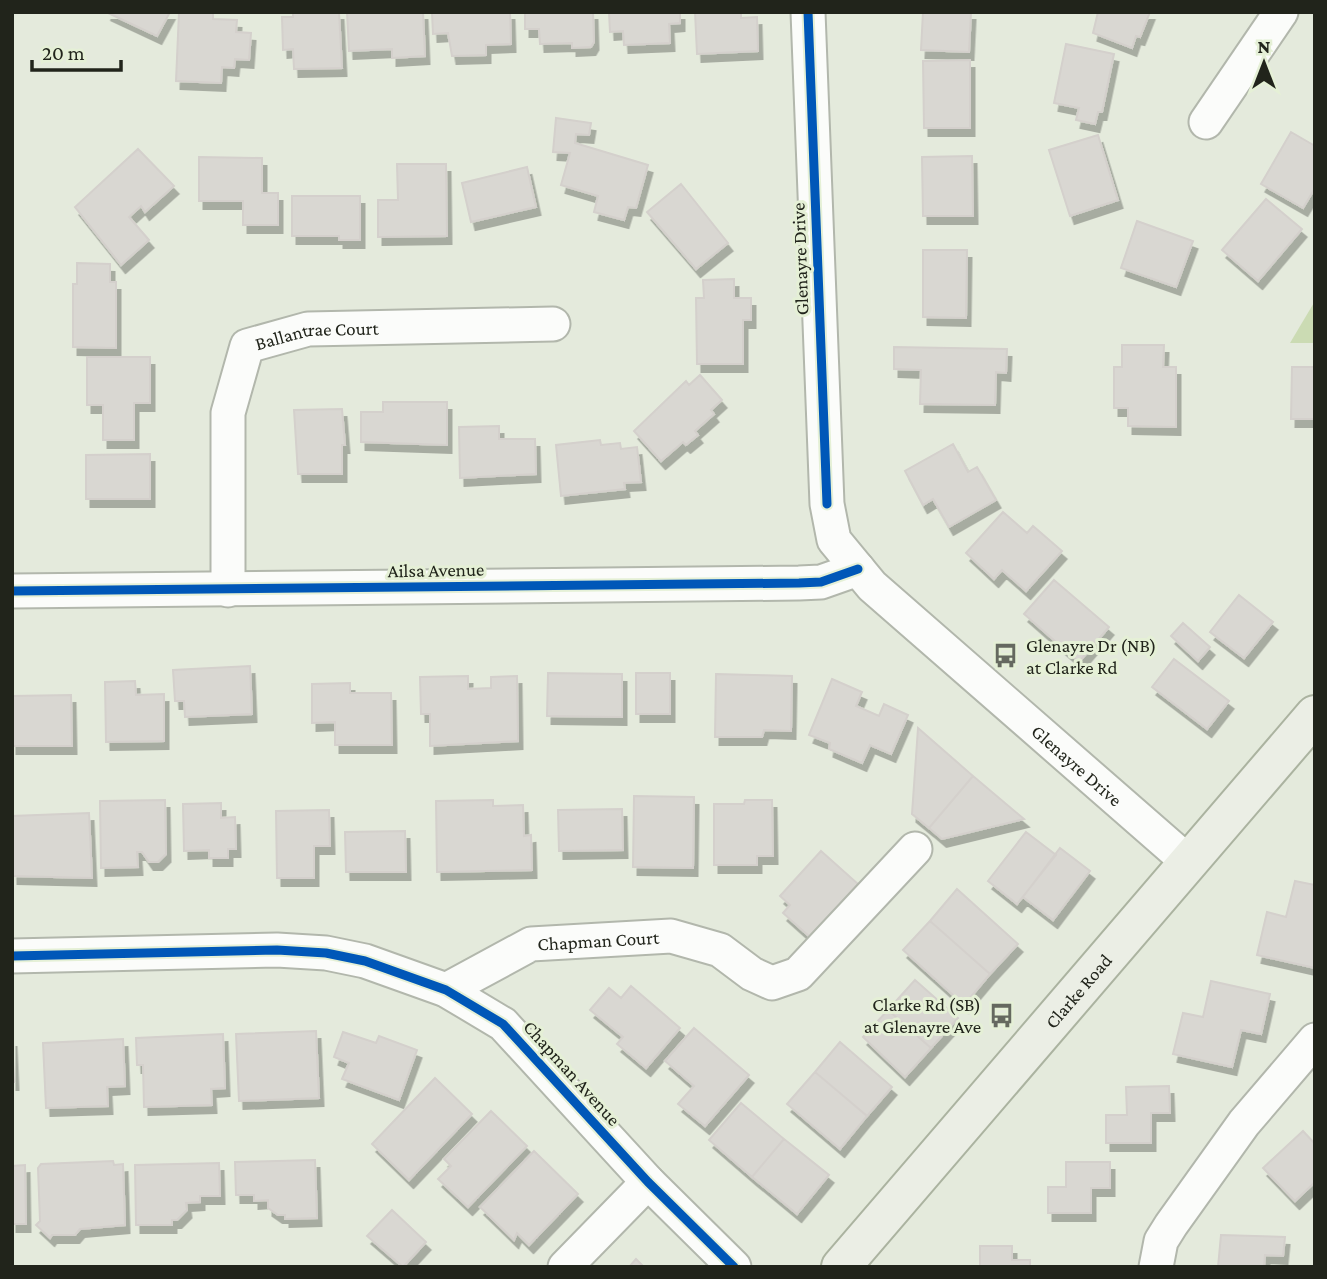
<svg xmlns="http://www.w3.org/2000/svg" width="1327" height="1279" font-family="'Crimson Pro',serif">
	<style>
		.green { fill: #cbdbb3 }
		.building { fill: #d9d7d2; stroke: #d4d0cc; stroke-width: 2; filter: url(#shadow) }
		.lines { fill: none; stroke-linecap: round; stroke-linejoin: round }
		.minor-casing { stroke: #b2b7ac; stroke-width: 37 }
		.major-casing { stroke: #abb3a0; stroke-width: 42 }
		.minor { stroke: #fbfcfa; stroke-width: 33 }
		.major { stroke: #ebeee5; stroke-width: 38 }
		.cycleway-casing { stroke: #e5f0d6; stroke-width: 13 }
		.cycleway { stroke: #0057b8; stroke-width: 9 }
		.labels { text-anchor: middle; dominant-baseline: central; stroke-width: 6; stroke-linejoin: round; paint-order: stroke }
		.street-label { font-size: 19px; fill: #21241b; stroke: #e5f0d6 }
		.poi-label { font-size: 19px; fill: #21241b; stroke: #e5f0d6; text-anchor: start }
	</style>
	<defs>
		<filter id="shadow"><feDropShadow dx="4.5" dy="8" stdDeviation="0" flood-color="#0004"/></filter>
	</defs>
	<rect width="100%" height="100%" fill="#e4eadc"/>
	<path class="green" d="M1315 301V343H1290Z"/>
	<path class="building" d="M106 12H170L157 36Z
		M179 12H213V19L237 20 236 32 251 33 249 60 235 59 234 68 222 67 221 83 176 81Z
		M293 12H339L342 68 294 69 293 49 283 50 282 17H293Z
		M347 12H423L425 56 392 58V49L349 51Z
		M432 12H510L511 44 486 45V55L452 56 448 33 433 34Z
		M525 12H593L594 42 591 47 572 48V43L540 44 539 29H525Z
		M609 12H680V23L669 24 670 43 624 45 623 31 610 32Z
		M695 12H741V18L757 17 758 51 697 54Z
		M923 12H971L969 52 921 50Z
		M1098 12H1150L1140 37 1136 36 1132 48 1093 33Z
		M1066 44 1114 54 1102 112H1098L1095 124 1076 120 1079 108 1054 103Z
		M970 60V128H924L923 61Z
		M556 118 591 123 589 135 576 134 575 143 648 165 636 208 628 207 624 220 594 212 598 196 561 185 570 153 553 152Z
		M1291 132 1315 146V188L1303 208 1261 184Z
		M1098 135 1118 200 1070 216 1049 150Z
		M138 149 174 186 145 212 141 206 129 217 149 240 121 265 75 207Z
		M972 156 973 216H923L922 157Z
		M199 157 262 158V193H278V225H243V201H199Z
		M397 164H446L447 236 378 237V200H398Z
		M527 167 536 207 471 222 462 183Z
		M681 184 728 243 696 269 647 212Z
		M292 196H360V240H339V236H292Z
		M1266 199 1302 229 1258 281 1222 250Z
		M1137 221 1193 241 1176 287 1121 268Z
		M923 250H967L966 318 923 317Z
		M77 263 110 264V282H116V348L73 347V284H77Z
		M734 279V298H751V320H743V364H697L696 298H704L703 280Z
		M1122 345H1164L1163 367H1176V427L1128 426V408H1114V367H1122Z
		M894 347 1007 349 1006 373 996 372 995 405 920 404 921 370 894 369Z
		M87 357H150V403H134V440H103V405H87Z
		M1292 367H1315V419H1291Z
		M700 375 722 400 711 410 714 414 695 431 698 435 686 445 683 442 661 461 634 431 686 381 689 385Z
		M383 402H447V445L361 442V412H383Z
		M342 409 345 445H342V474H298L294 410Z
		M499 426V439H535L536 474 460 478 459 427Z
		M600 440 601 445 620 443 621 449 637 447 641 482 624 483 625 489 561 496 556 445Z
		M953 444 968 472 977 467 996 500 949 527 933 499 923 505 905 471Z
		M150 454V499H86V455Z
		M1003 512 1027 533 1033 526 1062 551 1026 591 1002 570 994 579 966 553Z
		M1054 580 1109 627 1079 662 1024 614Z
		M1239 595 1273 622 1244 658 1210 632Z
		M1183 623 1210 647 1198 661 1171 636Z
		M1174 659 1229 701 1207 729 1152 687Z
		M250 666 252 714 185 717 184 701H175L173 670Z
		M548 673 622 674V717L547 716Z
		M636 673H670V714H636Z
		M716 674 792 676 791 731 764 730 762 737H715Z
		M468 676V689L491 688V677L517 676 518 741 430 746V714H421L420 677Z
		M832 679 862 692 856 706 879 716 884 704 908 715 891 754 870 745 862 763 829 749 830 743 809 735Z
		M135 681 136 695 164 694V741L106 742 105 682Z
		M350 683V693H391L392 745H335V722L312 723V684Z
		M71 695 72 746H12V696Z
		M918 728 973 776 929 828 912 814Z
		M973 776 1024 819 942 839 929 828Z
		M634 796 694 797 693 868 633 867Z
		M165 800 166 854 158 862H149L142 852H137L138 867 101 868 100 801Z
		M493 800V806L523 805 524 836 531 835 532 870 437 872 436 801Z
		M745 800H772L773 856H757V865H714V804H744Z
		M221 803V818L235 817 236 849H228V858H209V850L184 851 183 804Z
		M622 809 623 850 559 851 558 810Z
		M329 810 330 846H314V878H277L276 811Z
		M89 813 92 878 13 876 12 816Z
		M405 831 406 872H346L345 832Z
		M1026 832 1056 855 1017 904 988 881Z
		M1060 848 1090 871 1053 920 1023 897Z
		M821 851 858 884 810 937 783 913 790 905 780 896Z
		M1295 881 1315 885V968L1257 955 1267 912 1286 917Z
		M957 889 1018 944 990 974 930 921Z
		M930 921 990 974 964 1005 903 950Z
		M915 980 958 1018 931 1048 888 1010Z
		M1211 981 1270 994 1261 1034 1241 1030 1232 1067 1173 1054 1183 1013 1203 1017Z
		M631 986 680 1028 646 1068 617 1044 623 1037 590 1010 609 988 621 998Z
		M888 1010 931 1048 905 1077 863 1037Z
		M694 1028 749 1075 705 1126 678 1104 694 1086 665 1061Z
		M316 1031 319 1098 239 1101 236 1034Z
		M343 1032 376 1043 379 1036 417 1050 399 1100 342 1079 349 1063 334 1057Z
		M223 1034 225 1088 211 1089 212 1105 144 1107 143 1065H137L136 1038Z
		M12 1038 14 1082H12Z
		M123 1039 125 1086 107 1087 108 1106 46 1108 43 1043Z
		M840 1042 892 1087 867 1116 815 1072Z
		M815 1072 867 1116 840 1149 787 1104Z
		M435 1078 472 1114 409 1180 372 1144Z
		M1169 1086 1170 1113H1151V1143H1106V1115H1127L1126 1087Z
		M741 1103 784 1139 752 1177 709 1140Z
		M491 1111 527 1146 468 1207 438 1179 451 1166 444 1159Z
		M1303 1131 1315 1144V1182L1295 1201 1263 1168Z
		M784 1139 829 1175 797 1214 752 1177Z
		M534 1151 578 1194 529 1245 517 1233 514 1240 480 1207Z
		M315 1160 317 1218 285 1219V1215H278L268 1208V1200L254 1201V1195H236L235 1162Z
		M113 1161 114 1165 123 1164 125 1225 80 1229 75 1235H52L50 1238 36 1225 40 1221 38 1168 41 1164Z
		M1066 1162H1110V1188H1091V1213H1048V1187H1066Z
		M219 1163 220 1196H200V1202L186 1203 187 1210 177 1220H172V1225H136L135 1165Z
		M25 1165 26 1224H12V1166Z
		M392 1210 426 1242 403 1267 367 1236Z
		M1221 1235 1285 1237 1283 1256 1265 1255 1264 1267H1218Z
		M980 1246H1012V1260H1030V1267H980Z
		M636 1259 644 1267H629Z"/>
	<g class="lines">
		<defs>
			<g id="minor">
				<path id="s1" d="M808 12 827 504 834 540 872 586 1187 861"/>
				<path d="M1206 122 1281 12"/>
				<path id="s2" d="M228 590V413L247 346 308 329 553 324"/>
				<path d="M12 591 799 583 821 582 858 569"/>
				<path d="M12 956 277 950 326 953 365 961 446 990 503 1024 648 1182 734 1267"/>
				<path id="s3" d="M446 990 531 944 671 936 720 950 752 974 772 983 798 974 915 849"/>
				<path d="M565 1267 648 1182"/>
				<path d="M1156 1267 1161 1241 1171 1225 1244 1123 1315 1040"/>
			</g>
			<g id="major">
				<path id="s4" d="M841 1267 1315 715"/>
			</g>
		</defs>
		<use href="#minor" class="minor-casing"/>
		<use href="#major" class="major-casing"/>
		<use href="#minor" class="minor"/>
		<use href="#major" class="major"/>
		<defs>
			<path id="cycleway" d="M808 12 827 504
				M12 591 799 583 821 582 858 569
				M12 956 277 950 326 953 365 961 446 990 503 1024 648 1182 734 1267"/>
		</defs>
		<use href="#cycleway" class="cycleway-casing"/>
		<use href="#cycleway" class="cycleway"/>
	</g>
	<defs>
		<symbol id="bus-bare" viewBox="-9 -9 18 18"><path d="M-5-6H5V4H4V6H2V4H-2V6H-4V4H-5ZM-3.5-4V0h7V-4ZM-3.5 1.2v1.5H-2V1.2ZM2 1.2v1.5H3.5V1.2Z" fill="#65695f" stroke="#e5f0d6" stroke-width="2.5" paint-order="stroke"/></symbol>
	</defs>
	<g fill-rule="evenodd">
		<use href="#bus-bare" x="988" y="638" width="35" height="35"/>
		<use href="#bus-bare" x="984" y="998" width="35" height="35"/>
	</g>
	<g class="labels">
		<g class="street-label">
			<text transform="translate(800 259) rotate(-92)">Glenayre Drive</text>
			<text stroke="none"><textPath href="#s2" startOffset="318">Ballantrae Court</textPath></text>
			<text transform="translate(436 570) rotate(-1)">Ailsa Avenue</text>
			<text stroke="none"><textPath href="#s1" startOffset="861">Glenayre Drive</textPath></text>
			<text stroke="none"><textPath href="#s3" startOffset="164">Chapman Court</textPath></text>
			<text stroke="none"><textPath href="#s4" startOffset="364">Clarke Road</textPath></text>
			<text transform="translate(572 1073) rotate(48)">Chapman Avenue</text>
		</g>
		<g class="poi-label">
			<text x="1026" y="645">Glenayre Dr (NB)<tspan x="1026" dy="22">at Clarke Rd</tspan></text>
			<text x="981" y="1004" text-anchor="end">Clarke Rd (SB)<tspan x="981" dy="22">at Glenayre Ave</tspan></text>
		</g>
	</g>
	<rect width="1327" height="1279" fill="none" stroke="#21241b" stroke-width="28"/>
	<g transform="translate(1264 63)" stroke="#e5f0d6" stroke-width="5" paint-order="stroke">
	<path d="M0-5L12 26L0 18L-12 26Z" fill="#21241b"/>
	<text y="-10" font-size="19" font-weight="bold" text-anchor="middle" fill="#21241b">N</text>
	</g>
	<path d="M32 60v10h89v-10" fill="none" stroke="#21241b" stroke-width="3.5"/>
	<text x="42" y="60" font-size="21" fill="#21241b" stroke="#e5f0d6" stroke-width="5" paint-order="stroke">20 m</text>
</svg>
